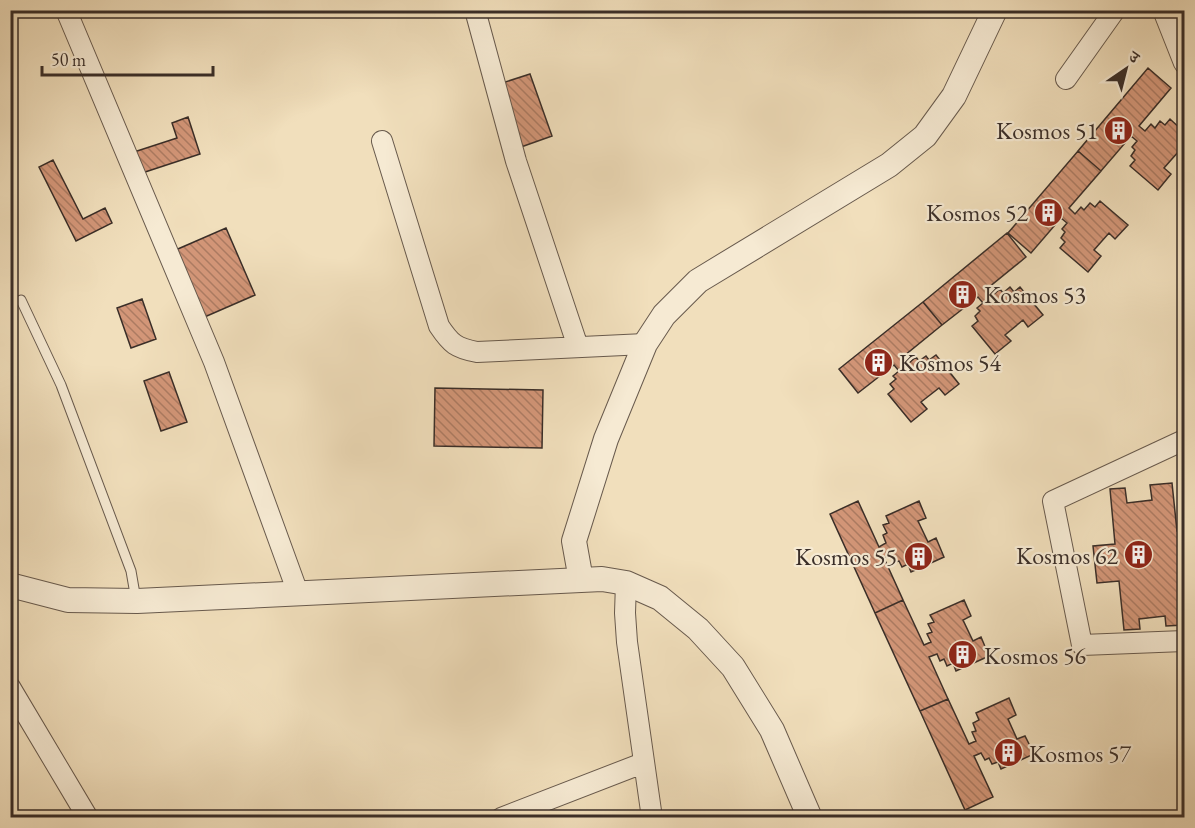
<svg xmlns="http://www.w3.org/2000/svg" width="1195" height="828" font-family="'EB Garamond','Noto Serif Devanagari',serif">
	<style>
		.building { fill: url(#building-back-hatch); stroke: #3a2e28; stroke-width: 1.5 }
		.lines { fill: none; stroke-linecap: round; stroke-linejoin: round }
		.service-casing { stroke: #685a4d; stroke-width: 11 }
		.minor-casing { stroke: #685a4d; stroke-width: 22 }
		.tertiary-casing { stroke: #685a4d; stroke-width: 26 }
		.service { stroke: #f6ead3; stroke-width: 9 }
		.minor { stroke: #f6ead3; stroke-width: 20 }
		.tertiary { stroke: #f6ead3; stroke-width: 24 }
		.labels { text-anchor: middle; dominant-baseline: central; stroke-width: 4.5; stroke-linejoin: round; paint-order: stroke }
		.poi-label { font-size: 24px; fill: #3a2e28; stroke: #f6ead3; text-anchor: end }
	</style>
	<defs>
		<pattern id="building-back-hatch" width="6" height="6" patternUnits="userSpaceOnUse" patternTransform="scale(1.5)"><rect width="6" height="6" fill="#d39678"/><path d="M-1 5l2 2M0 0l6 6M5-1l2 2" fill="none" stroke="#ac7b62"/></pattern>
	</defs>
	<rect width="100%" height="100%" fill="#f1dfbc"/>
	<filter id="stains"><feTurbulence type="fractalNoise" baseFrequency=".00333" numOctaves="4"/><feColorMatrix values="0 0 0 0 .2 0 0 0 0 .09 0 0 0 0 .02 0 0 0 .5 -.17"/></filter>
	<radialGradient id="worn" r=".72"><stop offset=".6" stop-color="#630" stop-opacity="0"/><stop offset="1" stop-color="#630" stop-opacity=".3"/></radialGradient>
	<path class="building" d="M1148 68 1171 88 1139 126 1145 131 1151 124 1155 128 1160 121 1165 125 1170 119 1184 132V155L1179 151 1164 168 1171 174 1158 190 1130 166 1135 160 1131 156 1135 150 1132 147 1137 141 1131 136 1101 171 1078 151Z
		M530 74 552 136 521 147 499 84Z
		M188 117 200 154 142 173 134 152 177 138 172 123Z
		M1078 151 1101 171 1069 208 1075 214 1081 207 1084 210 1090 203 1095 207 1100 201 1128 225 1115 239 1109 233 1094 250 1101 256 1088 272 1060 248 1065 242 1061 238 1065 232 1062 229 1067 223 1061 218 1031 253 1008 233Z
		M53 160 83 219 105 208 112 223 76 241 39 167Z
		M226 228 255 295 200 319 171 252Z
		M1007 233 1026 257 988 288 993 295 1000 289 1003 293 1010 287 1014 292 1020 287 1043 315 1028 327 1023 320 1005 335 1011 341 995 354 972 326 978 321 975 316 980 311 977 308 983 303 978 297 942 325 923 302Z
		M142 299 156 339 131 348 117 308Z
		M923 302 942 325 904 356 909 363 916 357 919 361 926 356 929 360 936 355 959 384 945 395 939 388 921 402 927 409 911 422 888 394 894 389 890 384 896 379 893 376 899 371 894 365 858 393 839 369Z
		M169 372 187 422 161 431 144 381Z
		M435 388 543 390 542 448 434 446Z
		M1172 483 1177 531H1184V563L1180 564 1184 625 1166 626 1165 616 1139 619 1140 629 1124 630 1119 581 1097 583 1093 546 1115 544 1110 489 1125 488 1127 503 1152 500 1150 485Z
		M858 501 879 547 886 543 883 535 887 533 883 525 889 523 886 516 919 501 926 518 918 521 928 542 936 538 944 557 911 572 908 564 902 567 899 561 895 562 892 555 884 558 903 600 875 613 830 514Z
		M903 600 924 645 931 642 927 634 932 632 928 624 934 622 930 615 964 600 971 616 963 620 973 641 981 637 989 656 956 671 953 663 947 666 944 659 940 661 937 654 929 657 948 699 920 711 875 613Z
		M1009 698 1016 715 1008 719 1017 739 1025 736 1034 754 1001 769 998 762 992 764 989 758 985 760 981 753 974 756 993 797 965 810 920 711 948 699 969 744 976 741 972 732 976 731 973 723 979 720 976 713Z"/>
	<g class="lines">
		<defs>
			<path id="service" d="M21 300 61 385 131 571 136 600"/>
			<path id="minor" d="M66 10 214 362 298 593
				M475 10 516 161 578 347
				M1163 10 1184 63
				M1066 79 1115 10
				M382 141 439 326C451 344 456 348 477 352L645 344
				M1184 440 1053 501 1082 645 1184 641
				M626 583 625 613 627 642 652 818
				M10 687 88 818
				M501 818 643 763"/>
			<path id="tertiary" d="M581 580 574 541 606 439 645 344 664 315 698 281 889 165 925 136 954 96 995 10
				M10 585 68 600 137 601 602 579 626 583 660 598 698 629 733 667 772 730 810 818"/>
		</defs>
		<use href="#service" class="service-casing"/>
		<use href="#minor" class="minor-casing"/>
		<use href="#tertiary" class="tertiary-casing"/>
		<use href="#service" class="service"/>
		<use href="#minor" class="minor"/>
		<use href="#tertiary" class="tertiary"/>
	</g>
	<defs>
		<symbol id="building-disc" viewBox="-11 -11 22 22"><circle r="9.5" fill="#8f2418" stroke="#f6ead3"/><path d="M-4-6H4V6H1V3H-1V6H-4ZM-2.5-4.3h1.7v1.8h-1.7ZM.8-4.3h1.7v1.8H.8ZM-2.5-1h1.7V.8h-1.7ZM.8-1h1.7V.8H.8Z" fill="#fff"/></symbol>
	</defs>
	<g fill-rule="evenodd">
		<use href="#building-disc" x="1102" y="114" width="33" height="33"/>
		<use href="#building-disc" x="1032" y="196" width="33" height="33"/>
		<use href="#building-disc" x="946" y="278" width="33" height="33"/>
		<use href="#building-disc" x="862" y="346" width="33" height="33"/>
		<use href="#building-disc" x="1122" y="538" width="33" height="33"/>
		<use href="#building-disc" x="902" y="540" width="33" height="33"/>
		<use href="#building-disc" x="946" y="638" width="33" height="33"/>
		<use href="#building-disc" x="992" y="736" width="33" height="33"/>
	</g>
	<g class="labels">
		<g class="poi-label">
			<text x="1098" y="130">Kosmos 51</text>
			<text x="1028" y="212">Kosmos 52</text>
			<text x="984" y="294" text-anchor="start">Kosmos 53</text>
			<text x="899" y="362" text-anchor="start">Kosmos 54</text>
			<text x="1118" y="555">Kosmos 62</text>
			<text x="897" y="556">Kosmos 55</text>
			<text x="984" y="655" text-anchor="start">Kosmos 56</text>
			<text x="1029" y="753" text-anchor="start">Kosmos 57</text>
		</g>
	</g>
	<rect width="1195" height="828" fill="none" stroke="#f1dfbc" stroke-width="36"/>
	<rect x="12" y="12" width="1171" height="804" fill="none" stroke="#3a2e28" stroke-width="3"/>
	<rect x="18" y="18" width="1159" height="792" fill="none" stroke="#3a2e28" stroke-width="1.5"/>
	<g transform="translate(1126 69) rotate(35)" stroke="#f6ead3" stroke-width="4.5" paint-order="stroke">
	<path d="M0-4.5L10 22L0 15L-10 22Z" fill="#3a2e28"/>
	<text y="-9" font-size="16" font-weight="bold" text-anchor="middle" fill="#3a2e28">उ</text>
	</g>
	<path d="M42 66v9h171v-9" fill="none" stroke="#3a2e28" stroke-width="3"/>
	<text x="51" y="66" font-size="18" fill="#3a2e28" stroke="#f6ead3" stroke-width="4.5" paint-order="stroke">50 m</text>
	<rect width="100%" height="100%" filter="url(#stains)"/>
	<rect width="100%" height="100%" fill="url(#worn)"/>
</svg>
